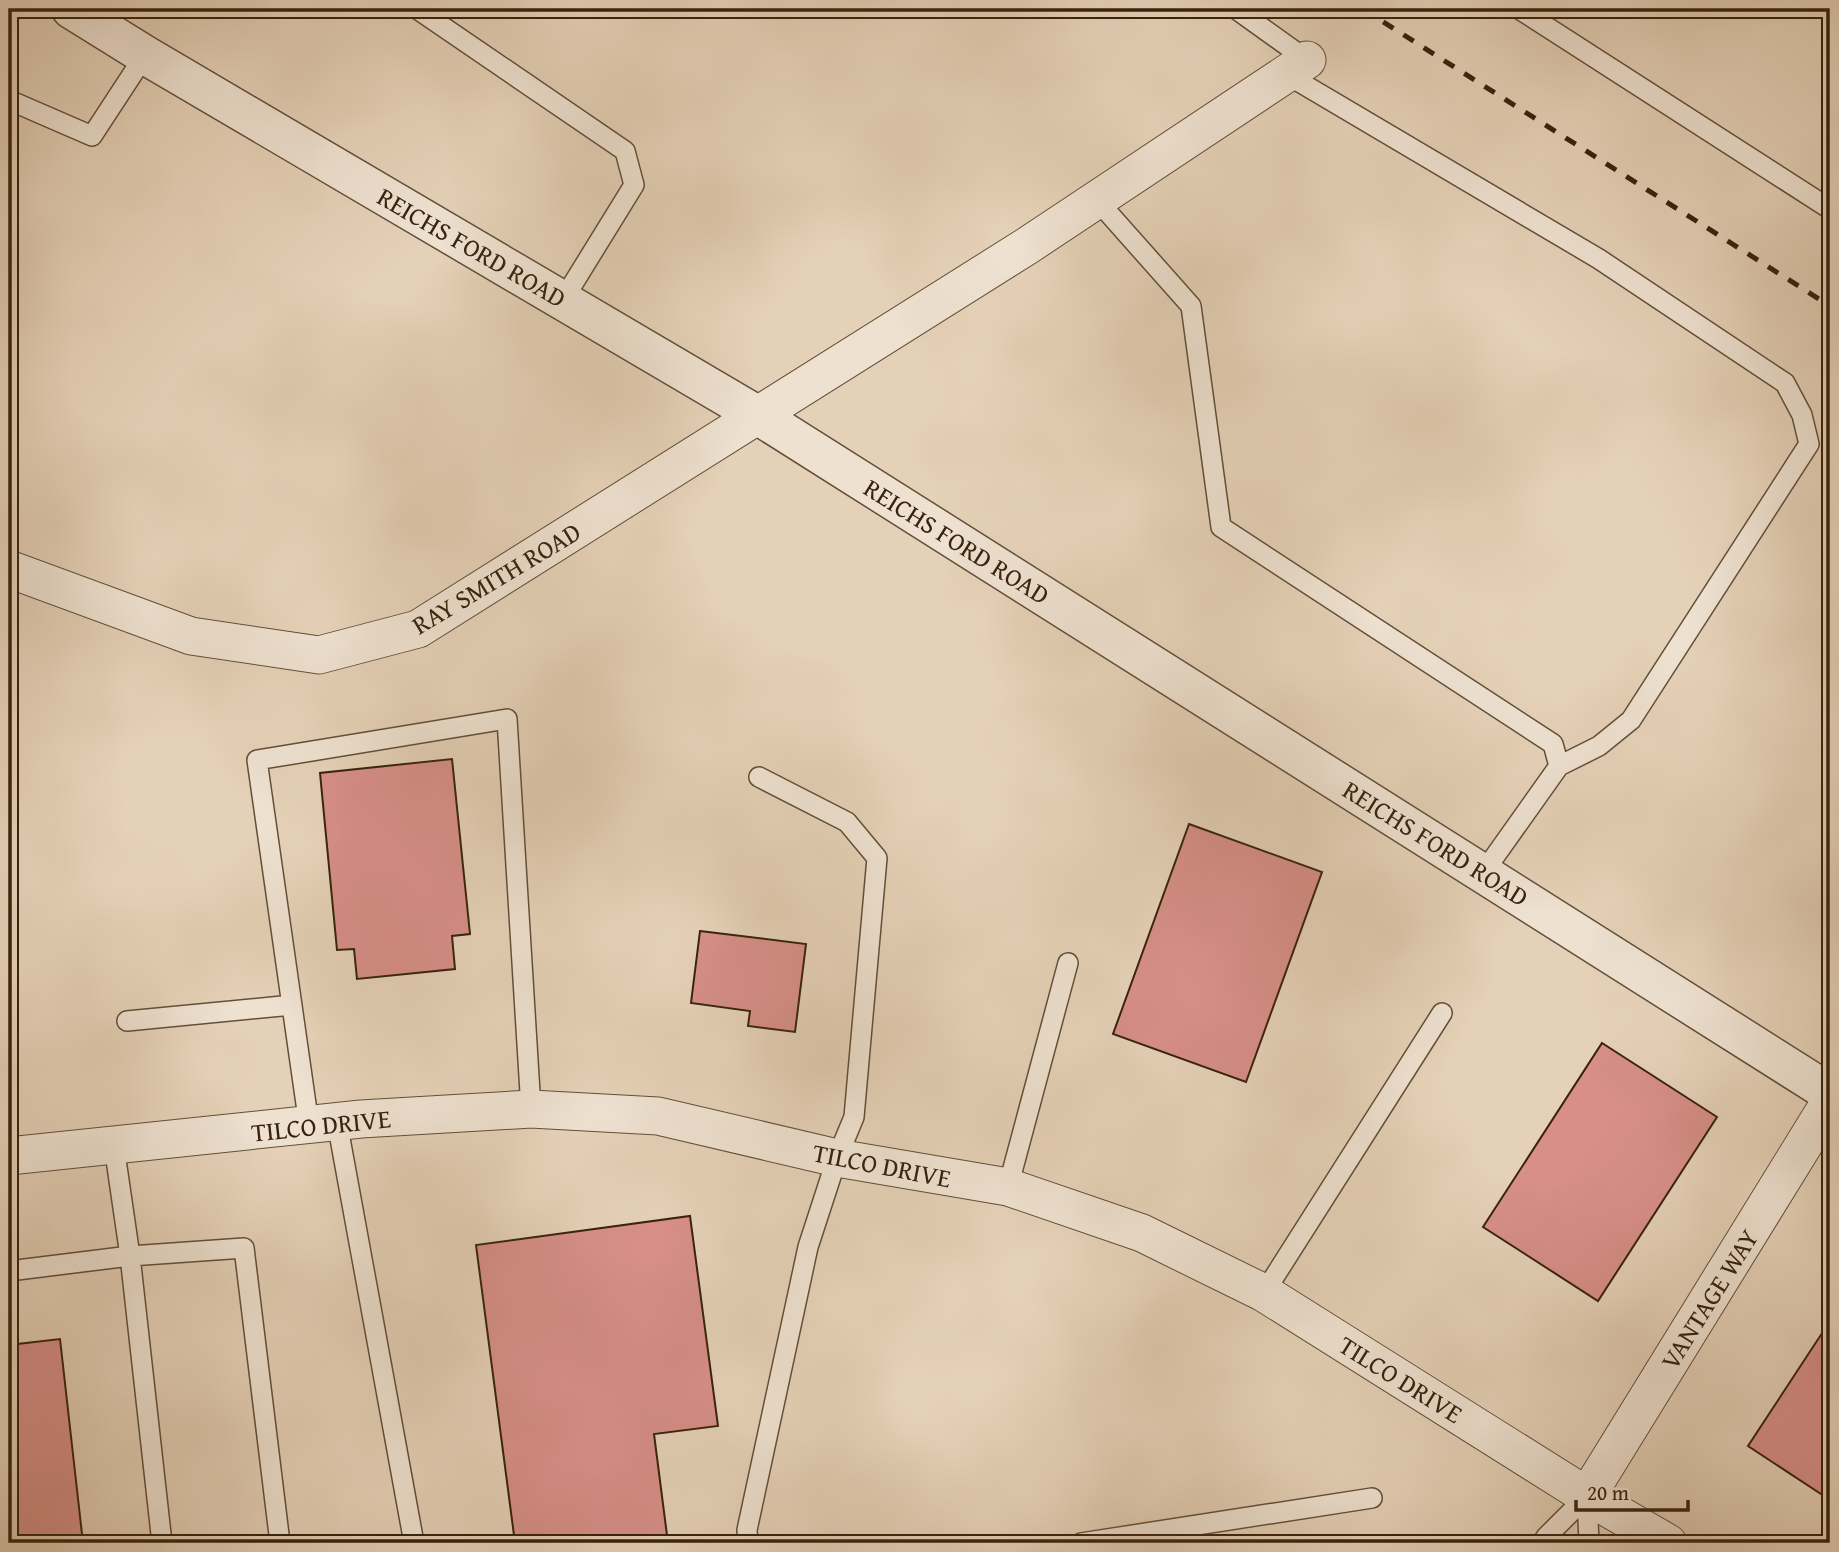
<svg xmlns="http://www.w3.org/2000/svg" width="1839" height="1552" font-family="'Gentium Book Plus',serif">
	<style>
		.building { fill: #d78f88; stroke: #38220f; stroke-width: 2 }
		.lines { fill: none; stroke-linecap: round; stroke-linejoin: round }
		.service-casing { stroke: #634e39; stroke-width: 22 }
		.minor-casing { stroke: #634e39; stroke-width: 39 }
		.tertiary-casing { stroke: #634e39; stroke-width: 41 }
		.service { stroke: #eee1d0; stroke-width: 19 }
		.minor { stroke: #eee1d0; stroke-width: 37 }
		.tertiary { stroke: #eee1d0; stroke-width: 38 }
		.rail { stroke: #38220f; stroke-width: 5; stroke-dasharray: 12 12; stroke-linecap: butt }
		.labels { text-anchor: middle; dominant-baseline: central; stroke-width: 6; stroke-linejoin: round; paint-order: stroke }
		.street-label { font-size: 26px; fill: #38220f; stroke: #eee1d0 }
	</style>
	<rect width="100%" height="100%" fill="#e5d1b7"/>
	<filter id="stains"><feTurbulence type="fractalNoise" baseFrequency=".00286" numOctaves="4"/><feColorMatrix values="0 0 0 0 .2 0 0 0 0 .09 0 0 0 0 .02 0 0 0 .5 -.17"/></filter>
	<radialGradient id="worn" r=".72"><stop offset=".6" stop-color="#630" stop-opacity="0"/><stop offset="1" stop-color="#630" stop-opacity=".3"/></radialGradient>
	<path class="building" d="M452 759 470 934 452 936 455 969 357 979 354 949 337 950 320 773Z
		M1189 824 1322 872 1246 1082 1113 1034Z
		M700 931 806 944 795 1032 748 1026 750 1011 691 1003Z
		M1602 1043 1717 1117 1598 1301 1483 1227Z
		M690 1216 718 1426 654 1434 668 1543H515L476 1245Z
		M1830 1321V1500L1748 1446Z
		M60 1339 83 1543H9V1345Z"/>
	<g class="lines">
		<defs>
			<path id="service" d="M417 9 625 151 634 185 563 300
				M1236 9 1307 60
				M1519 9 1830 209
				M1286 74 1599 259 1785 383 1802 415 1809 444 1631 720 1599 746 1559 766
				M9 100 92 136 145 55
				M1096 199 1191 306 1221 527 1553 744 1559 766 1483 873
				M127 1021 292 1005
				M337 1122 414 1543
				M309 1125 257 760 507 719 531 1109
				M114 1146 130 1256 162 1543
				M1008 1187 1068 963
				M9 1271 130 1256 244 1248 280 1543
				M1264 1293 1442 1013
				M1587 1496 1589 1543
				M748 1543 747 1530 808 1247 837 1158 854 1117 877 858 847 822 759 777
				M1081 1543 1372 1498
				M1542 1543 1546 1537 1587 1496"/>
			<path id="minor" d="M9 569 191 636 319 655 418 629 1027 246 1307 60
				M9 1156 361 1119 531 1109 658 1116 837 1158 1008 1187 1142 1233 1264 1293 1587 1496 1668 1543
				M1587 1496 1830 1102"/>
			<path id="tertiary" d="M71 9 145 55 759 416 1830 1093"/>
		</defs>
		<use href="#service" class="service-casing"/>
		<use href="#minor" class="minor-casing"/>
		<use href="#tertiary" class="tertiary-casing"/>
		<use href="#service" class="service"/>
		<use href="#minor" class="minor"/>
		<use href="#tertiary" class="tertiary"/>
		<path class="rail" d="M1363 9 1830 306"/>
	</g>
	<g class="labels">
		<g class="street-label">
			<text transform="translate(472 247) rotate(30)">REICHS FORD ROAD</text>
			<text transform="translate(957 541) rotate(32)">REICHS FORD ROAD</text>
			<text transform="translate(496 578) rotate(-31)">RAY SMITH ROAD</text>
			<text transform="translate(1436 843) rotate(32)">REICHS FORD ROAD</text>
			<text transform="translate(321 1125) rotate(-6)">TILCO DRIVE</text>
			<text transform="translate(882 1165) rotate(11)">TILCO DRIVE</text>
			<text transform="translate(1709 1299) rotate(-58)">VANTAGE WAY</text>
			<text transform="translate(1401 1379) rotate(32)">TILCO DRIVE</text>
		</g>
	</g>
	<rect width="1839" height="1552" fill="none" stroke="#e5d1b7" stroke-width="35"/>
	<rect x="10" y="10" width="1818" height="1531" fill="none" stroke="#38220f" stroke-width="3.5"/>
	<rect x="18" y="18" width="1804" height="1517" fill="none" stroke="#38220f" stroke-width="2"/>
	<path d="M1576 1500v10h112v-10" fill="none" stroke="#38220f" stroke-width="3.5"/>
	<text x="1587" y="1500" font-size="21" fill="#38220f" stroke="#eee1d0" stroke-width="5" paint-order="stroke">20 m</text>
	<rect width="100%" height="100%" filter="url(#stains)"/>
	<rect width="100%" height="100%" fill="url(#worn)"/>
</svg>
